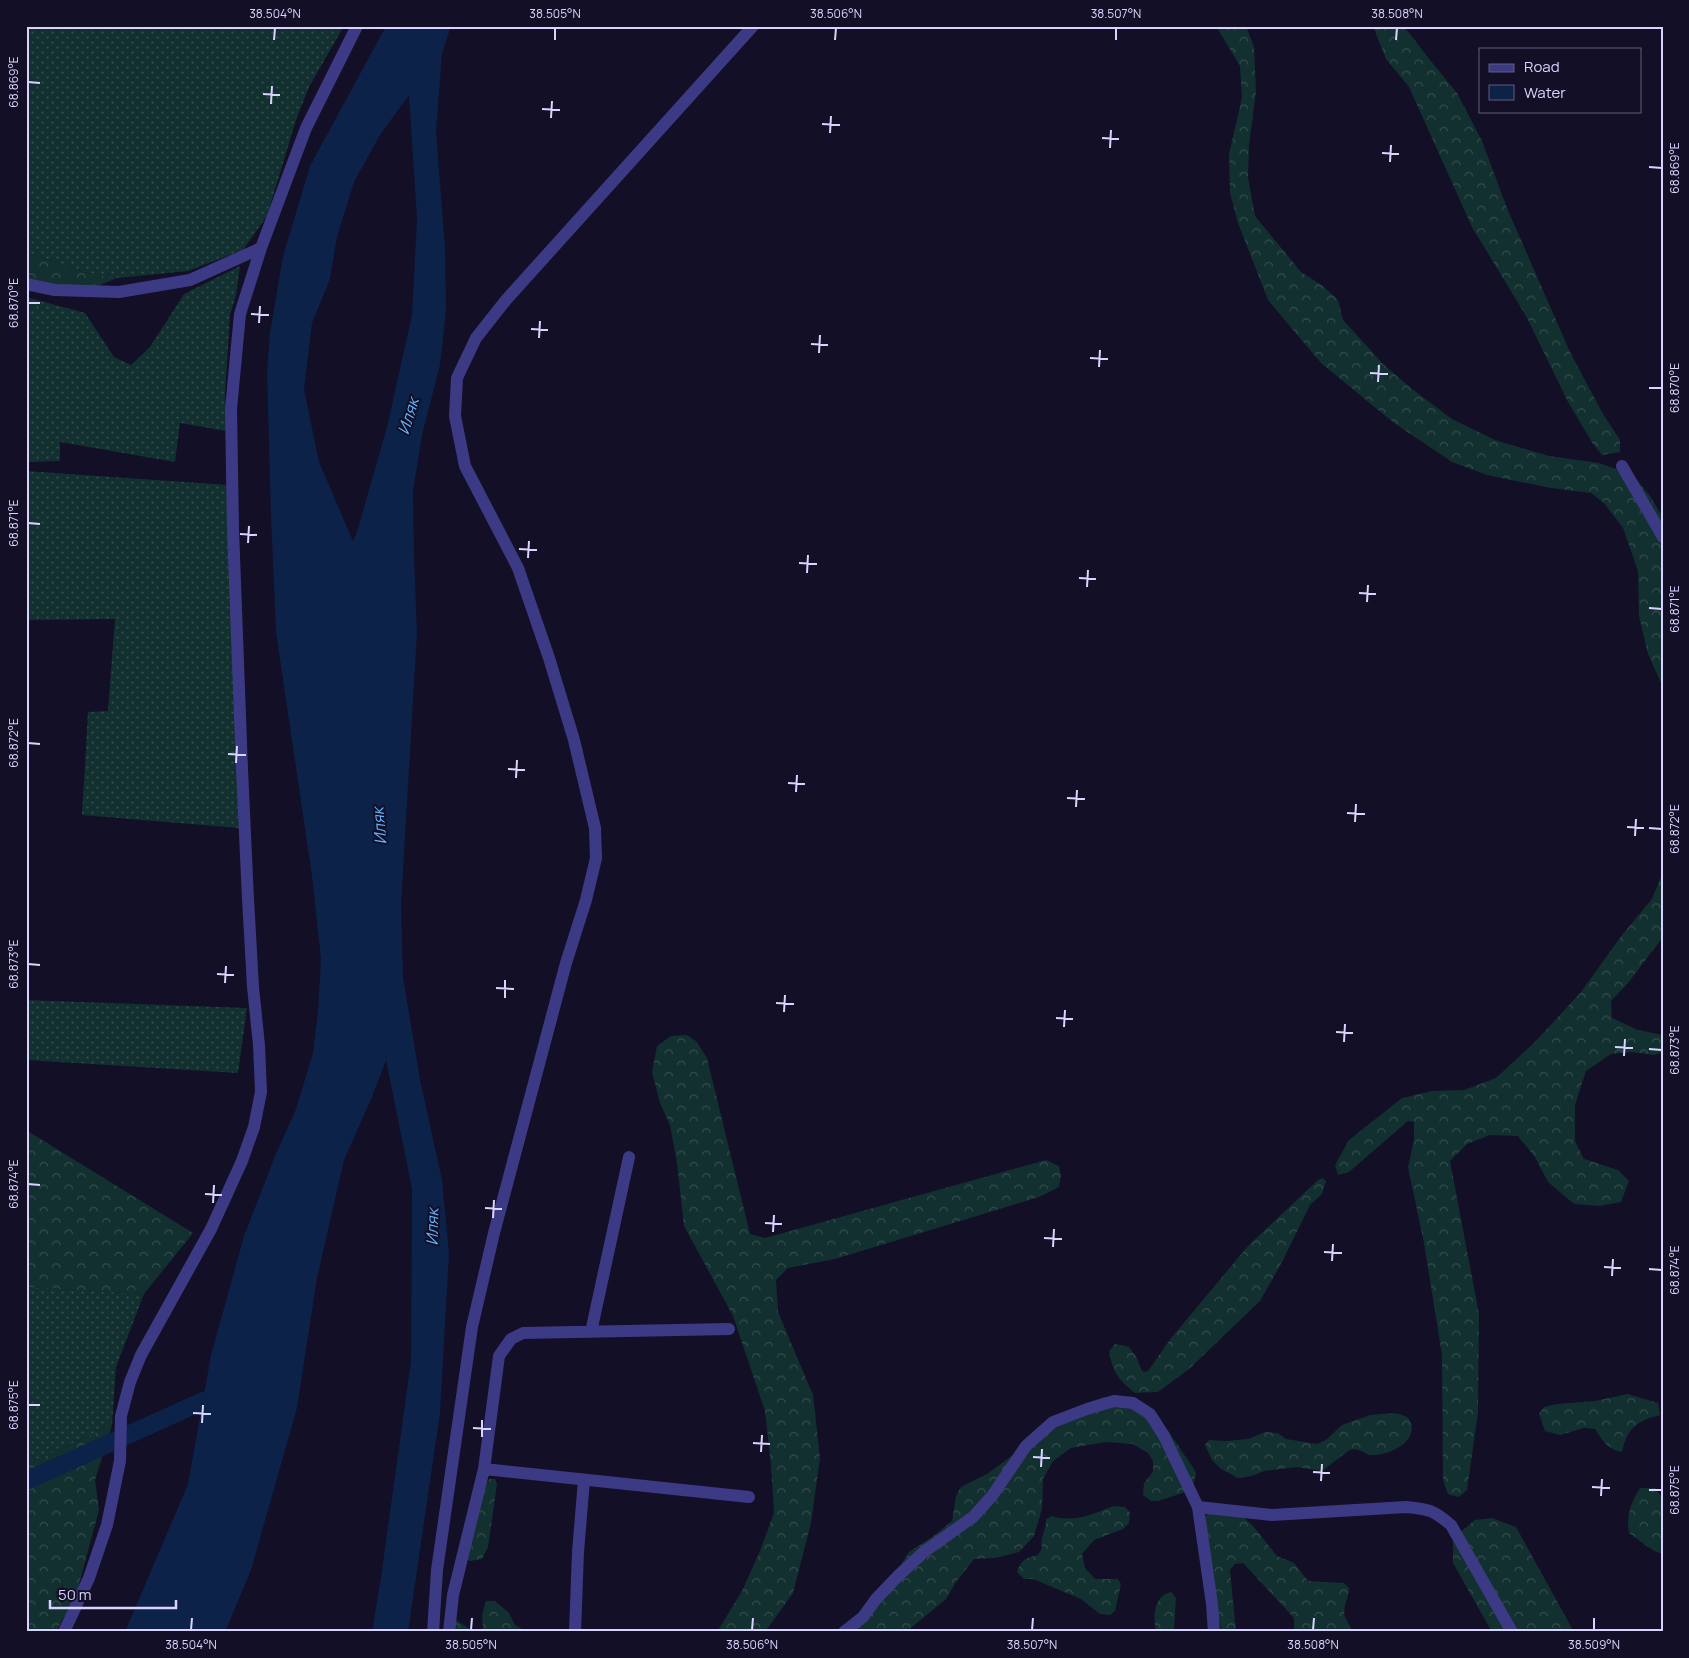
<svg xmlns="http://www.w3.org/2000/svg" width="1689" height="1658" font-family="Manrope,sans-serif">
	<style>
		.grass { fill: url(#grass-dots) }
		.forest { fill: url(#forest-crowns) }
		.water { fill: #0c2248; fill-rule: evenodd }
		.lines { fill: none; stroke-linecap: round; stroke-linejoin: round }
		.canal { stroke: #0c2248; stroke-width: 18 }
		.minor { stroke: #3d3a85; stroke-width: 12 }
		.ticks { fill: none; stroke: #d9d4ff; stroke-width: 2 }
		.labels { text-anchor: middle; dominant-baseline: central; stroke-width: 4; stroke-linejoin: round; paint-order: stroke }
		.water-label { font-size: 16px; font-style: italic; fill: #62b6ff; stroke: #130f26 }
		.neatline { fill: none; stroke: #d9d4ff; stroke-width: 2 }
		.ticks-label { font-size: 12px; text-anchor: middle; fill: #d9d4ff }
	</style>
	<defs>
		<pattern id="grass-dots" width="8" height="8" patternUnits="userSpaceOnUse" patternTransform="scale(1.25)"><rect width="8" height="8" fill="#12302f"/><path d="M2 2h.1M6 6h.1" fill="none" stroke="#344d4e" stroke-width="1.8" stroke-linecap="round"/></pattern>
		<pattern id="forest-crowns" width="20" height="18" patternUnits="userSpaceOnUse" patternTransform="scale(1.25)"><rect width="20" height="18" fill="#12302f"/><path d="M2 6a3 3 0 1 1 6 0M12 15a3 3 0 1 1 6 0" fill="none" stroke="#344d4e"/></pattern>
	</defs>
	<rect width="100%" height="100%" fill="#130f26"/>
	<path class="grass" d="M26 26H344L309 87 296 120 267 216 243 250 188 271 117 278 83 272 26 252Z
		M240 266 236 295 230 315 225 394 226 431 180 423 175 462 60 442V461L26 462V297L85 313 114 357 131 365 150 347 184 294Z
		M26 471 228 485 239 828 82 815 88 712 108 711 115 619 26 620Z
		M26 1000 247 1008 238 1073 26 1060Z
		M29 1287 144 1294 116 1367 112 1425 26 1465V1306Z"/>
	<path class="forest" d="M1216 26H1246L1254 47 1256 92 1249 145 1248 177 1255 216 1301 272 1323 286 1338 300 1343 320 1384 365 1412 389 1452 419 1495 440 1549 456 1599 463 1633 475 1650 496 1663 518V687L1648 654 1639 616 1638 571 1623 528 1604 503 1591 493 1551 488 1487 475 1452 462 1394 423 1321 363 1268 300 1238 223 1230 193 1229 154 1242 98 1240 66Z
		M1373 26H1397L1407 30 1426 55 1457 93 1482 141 1507 208 1570 352 1603 414 1620 440V452L1602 455 1593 444 1568 402 1526 316 1472 227 1409 87 1386 59Z
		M26 252 83 272 117 278 74 296 26 286Z
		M1663 872V937L1628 983 1611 1001 1612 1018 1638 1030 1663 1035V1052L1654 1055 1632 1052 1611 1054 1586 1071 1575 1105V1141L1584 1159 1618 1170 1629 1181 1621 1202 1599 1206 1574 1204 1548 1182 1535 1157 1518 1136 1490 1135 1467 1144 1450 1161 1479 1314 1478 1412 1467 1490 1459 1497 1448 1494 1443 1480 1442 1355 1424 1243 1408 1167 1414 1140V1122L1408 1121 1349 1172 1338 1175 1335 1165 1349 1140 1402 1098 1432 1091 1464 1090 1496 1078 1535 1042 1581 992 1622 935 1652 899Z
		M687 1035 697 1042 707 1058 750 1234 765 1238 1046 1160 1059 1166 1061 1175 1059 1187 1039 1197 835 1259 788 1268 776 1280 778 1312 813 1395 820 1458 811 1523 793 1593 765 1632H717L742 1591 760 1551 774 1513 771 1465 765 1411 733 1316 684 1226 677 1163 670 1125 660 1103 652 1072 657 1046 671 1036Z
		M26 1130 193 1233 144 1294 26 1287Z
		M1323 1178 1326 1181 1322 1194 1310 1205 1282 1262 1260 1301 1189 1369 1158 1392 1135 1393C1118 1379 1113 1373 1109 1351L1115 1344 1129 1347 1137 1358 1141 1370 1144 1372 1148 1371 1172 1337 1248 1246 1318 1180Z
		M1628 1394 1658 1403 1660 1415C1637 1421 1627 1428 1622 1452 1607 1449 1603 1441 1595 1429L1584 1428 1560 1435 1545 1431 1539 1414 1544 1407 1557 1404 1595 1401Z
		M1104 1397 1133 1401 1158 1416 1194 1469 1196 1473 1192 1490 1158 1501H1151L1143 1495 1144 1483 1153 1472V1461L1148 1453 1133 1444 1105 1442 1071 1448 1053 1461 1043 1479 1042 1509 1034 1536 1019 1552 995 1558 974 1559 956 1582 946 1599 906 1632H836L870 1613 909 1552 932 1537 952 1521 956 1496 961 1487 987 1474 1078 1407Z
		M1392 1413C1399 1414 1409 1415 1411 1423 1417 1443 1387 1456 1371 1455 1364 1454 1358 1447 1350 1450 1347 1451 1327 1468 1322 1471L1297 1467 1264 1471 1252 1476 1238 1478 1221 1469 1212 1460 1205 1445 1209 1440 1226 1441 1248 1439 1265 1432 1278 1433 1286 1439 1317 1444 1326 1440 1342 1425 1370 1415Z
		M112 1425 95 1480 99 1510 77 1592 56 1632H26V1465Z
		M489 1479H495L497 1484 488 1547 482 1559 470 1561 464 1559 476 1501Z
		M1640 1488H1655L1663 1499V1554C1651 1552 1639 1539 1629 1533 1626 1516 1631 1502 1640 1488Z
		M1113 1506 1125 1507 1130 1513 1129 1523 1123 1529 1094 1540 1082 1554 1085 1568 1095 1579H1118L1121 1584 1115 1611 1110 1615 1100 1614 1081 1599 1033 1579H1024L1017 1572C1021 1560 1026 1558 1038 1555L1042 1548C1039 1537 1047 1530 1046 1519L1052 1516C1072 1523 1095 1514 1113 1506Z
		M1213 1511 1239 1513 1253 1526 1277 1556 1294 1563 1308 1581 1344 1583 1349 1588C1349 1598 1342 1607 1345 1617 1347 1622 1351 1626 1352 1632H1294V1618L1243 1563 1235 1564 1230 1570 1236 1632H1222L1219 1621 1205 1527 1206 1515Z
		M1492 1518 1516 1527 1574 1632H1492L1453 1563V1538L1475 1520Z
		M1171 1592 1176 1598 1174 1632H1156C1153 1617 1153 1596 1171 1592Z
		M486 1601H495L509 1613 515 1625 522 1629 524 1632H449L456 1620 474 1632 483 1628 482 1615Z"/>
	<path class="water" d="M386 26H451L442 54 436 132 445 247 446 311 440 365 422 435 413 492 414 556 417 633 401 905 403 977 420 1079 442 1180 449 1254 440 1413 408 1632H372L381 1577 411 1361 412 1189 386 1060 372 1097 344 1160 317 1278 297 1408 251 1570 225 1632H125L188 1484 211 1355 244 1236 275 1156 296 1109 313 1053 318 1011 321 959 312 876 276 632 271 515 267 371 270 333 283 256 310 166ZM409 95 417 219 412 315 387 427 356 535 353 541 319 462 304 389 312 323 330 279 337 237 354 182 380 135Z"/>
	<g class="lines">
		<path class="canal" d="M26 1481 203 1401"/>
		<path class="minor" d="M26 284 55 290 119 292 190 280 261 248
			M1622 466 1663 537
			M729 1329 523 1333 511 1339 499 1356 484 1469 749 1497
			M591 1332 629 1157
			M64 1632 89 1578 107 1525 120 1461 121 1416 130 1382 141 1355 211 1229 242 1161 254 1127 261 1092 259 1045 253 987 248 899 242 769 233 529 231 409 240 314 261 248 306 128 357 26
			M433 1632 437 1570 472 1327 494 1233 566 963 586 900 596 858 595 828 574 740 549 658 518 568 465 466 455 416 457 378 476 338 506 300 753 26
			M449 1632 453 1595 484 1469
			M575 1632 578 1552 584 1480
			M844 1632 863 1617 876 1599 899 1575 925 1551 973 1517 992 1496 1026 1446 1053 1422 1087 1409 1114 1401 1133 1403 1150 1414 1164 1436 1198 1507
			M1214 1632 1212 1604 1198 1507 1272 1515 1406 1507C1429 1509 1433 1510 1451 1525L1512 1632"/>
	</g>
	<path class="ticks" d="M274 40 275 28M555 40V28M835 40 836 28M1116 40V28M1396 40 1397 28M28 82 40 83M263 94 280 95M271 104 272 86M542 109 560 110M551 118 552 101M822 124 840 125M830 133 831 116M1102 138 1119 139M1110 148 1111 130M1382 153 1399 154M1390 162 1391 145M1649 167 1662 168M28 303H40M251 314 269 315M259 323 260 306M531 329 548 330M539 338 540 321M811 344 828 345M819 353 820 335M1090 358 1108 359M1099 367 1100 350M1370 373 1388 374M1378 382 1379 365M1649 388H1662M28 523 40 524M240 534 257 535M248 543 249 526M519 549 537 550M528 558 529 541M799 563 817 564M807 573 808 555M1079 578 1096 579M1087 587 1088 570M1359 593 1376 594M1367 602 1368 585M1649 608 1662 609M28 743 40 744M228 754 246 755M236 763 237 746M508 769 525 770M516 778 517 760M788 783 805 784M796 792 797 775M1067 798 1085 799M1076 807 1077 790M1347 813 1365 814M1355 822 1356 804M1627 827 1644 828M1649 828 1662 829M1635 836 1636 819M28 964 40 965M217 974 234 975M225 983 226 966M496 988 514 989M505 998V980M776 1003 794 1004M784 1012 785 995M1056 1018 1073 1019M1064 1027 1065 1010M1336 1032 1353 1033M1344 1042 1345 1024M1615 1047 1633 1048M1649 1049 1662 1050M1624 1056 1625 1039M28 1184 40 1185M205 1194 222 1195M213 1203 214 1185M485 1208 502 1209M493 1218 494 1200M765 1223 782 1224M773 1232 774 1215M1044 1238 1062 1239M1053 1247 1054 1229M1324 1252 1342 1253M1332 1261 1333 1244M1604 1267 1621 1268M1649 1269 1662 1270M1612 1276 1613 1259M28 1405H40M193 1413 211 1414M202 1423 203 1405M473 1428 491 1429M482 1437V1420M753 1443 770 1444M761 1452 762 1435M1033 1457 1050 1458M1041 1467 1042 1449M1313 1472 1330 1473M1321 1481 1322 1464M1592 1487 1610 1488M1649 1490H1662M1601 1496 1602 1479M191 1630 192 1618M471 1630 472 1618M752 1630 753 1618M1032 1630 1033 1618M1313 1630 1314 1618M1594 1630V1618"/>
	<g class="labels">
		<g class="water-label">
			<text transform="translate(408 416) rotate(-73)">Иляк</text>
			<text transform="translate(379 826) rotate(-95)">Иляк</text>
			<text transform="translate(432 1227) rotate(-89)">Иляк</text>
		</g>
	</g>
	<rect width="1689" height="1658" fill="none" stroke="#130f26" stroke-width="55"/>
	<rect x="1479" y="48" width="162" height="65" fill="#130f26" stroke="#625e7d"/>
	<rect x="1489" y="64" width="25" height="8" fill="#3d3a85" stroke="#625e7d"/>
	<text x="1524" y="72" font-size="15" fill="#d9d4ff">Road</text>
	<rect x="1489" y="85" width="25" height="15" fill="#0c2248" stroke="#625e7d"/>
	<text x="1524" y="98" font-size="15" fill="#d9d4ff">Water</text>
	<path d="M50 1600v8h126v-8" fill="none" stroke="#d9d4ff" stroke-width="2.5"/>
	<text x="58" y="1600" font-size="15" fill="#d9d4ff" stroke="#130f26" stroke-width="4" paint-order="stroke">50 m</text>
	<rect x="28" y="28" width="1634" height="1602" class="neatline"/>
	<g class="ticks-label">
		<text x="275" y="18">38.504°N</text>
		<text x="555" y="18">38.505°N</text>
		<text x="836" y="18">38.506°N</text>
		<text x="1116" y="18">38.507°N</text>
		<text x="1397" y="18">38.508°N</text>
		<text transform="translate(14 82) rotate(-90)" y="4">68.869°E</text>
		<text transform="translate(1675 168) rotate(-90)" y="4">68.869°E</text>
		<text transform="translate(14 303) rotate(-90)" y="4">68.870°E</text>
		<text transform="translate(1675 388) rotate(-90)" y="4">68.870°E</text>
		<text transform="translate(14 523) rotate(-90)" y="4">68.871°E</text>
		<text transform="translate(1675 609) rotate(-90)" y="4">68.871°E</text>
		<text transform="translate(14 743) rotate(-90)" y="4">68.872°E</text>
		<text transform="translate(1675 829) rotate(-90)" y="4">68.872°E</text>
		<text transform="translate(14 964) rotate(-90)" y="4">68.873°E</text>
		<text transform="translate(1675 1050) rotate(-90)" y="4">68.873°E</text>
		<text transform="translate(14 1184) rotate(-90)" y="4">68.874°E</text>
		<text transform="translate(1675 1270) rotate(-90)" y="4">68.874°E</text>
		<text transform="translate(14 1405) rotate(-90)" y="4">68.875°E</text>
		<text transform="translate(1675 1490) rotate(-90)" y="4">68.875°E</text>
		<text x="191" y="1649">38.504°N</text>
		<text x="471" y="1649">38.505°N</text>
		<text x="752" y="1649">38.506°N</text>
		<text x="1032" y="1649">38.507°N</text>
		<text x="1313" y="1649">38.508°N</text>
		<text x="1594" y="1649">38.509°N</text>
	</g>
</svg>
